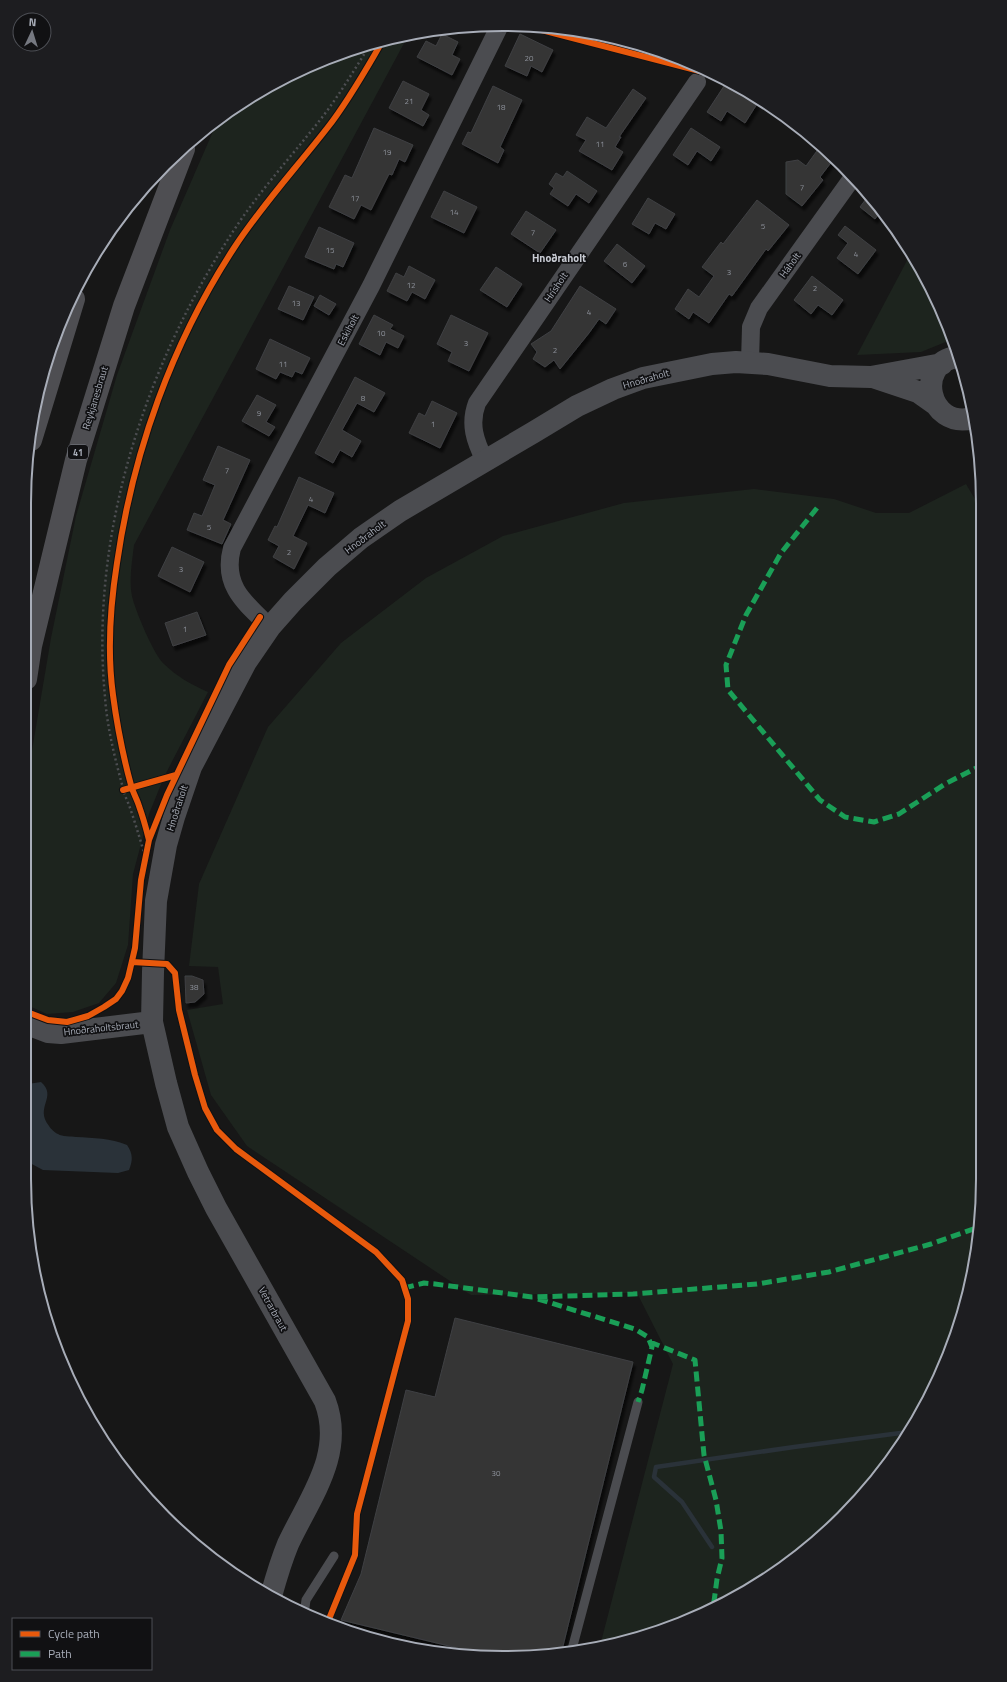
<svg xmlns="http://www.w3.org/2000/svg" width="1007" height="1682" font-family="'Titillium Web',sans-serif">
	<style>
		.green { fill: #1d241e }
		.water { fill: #2a3239 }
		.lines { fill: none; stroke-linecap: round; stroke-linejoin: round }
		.stream { stroke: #2a3239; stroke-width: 4.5 }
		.building { fill: #353536; stroke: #3f4043; filter: url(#shadow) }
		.path { stroke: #4d4e52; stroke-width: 2.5; stroke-dasharray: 2 3; stroke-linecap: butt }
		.service { stroke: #4b4c50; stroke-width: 9 }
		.minor { stroke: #4b4c50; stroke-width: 18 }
		.tertiary { stroke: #4b4c50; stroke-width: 22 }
		.trunk { stroke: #4e4e52; stroke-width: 22 }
		.quiet { stroke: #1a9f57; stroke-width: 5; stroke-dasharray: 10 5; stroke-linecap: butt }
		.cycleway-casing { stroke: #111113; stroke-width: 8 }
		.cycleway { stroke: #e8590c; stroke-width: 6 }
		.labels { text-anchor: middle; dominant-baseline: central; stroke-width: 3.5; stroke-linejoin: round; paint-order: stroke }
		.number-label { font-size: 8px; fill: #8b8f98 }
		.shield { fill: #111113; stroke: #7b7e86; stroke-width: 1 }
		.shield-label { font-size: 9px; font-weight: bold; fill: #a8adb8 }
		.street-label { font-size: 10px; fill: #a8adb8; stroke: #111113 }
		.neighbourhood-label { font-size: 11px; font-weight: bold; fill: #c9ccd4; stroke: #111113 }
		.rim { fill: none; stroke: #a8adb8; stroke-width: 2 }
	</style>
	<defs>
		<filter id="shadow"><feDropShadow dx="2.5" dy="4.5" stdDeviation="1" flood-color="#0009"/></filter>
	</defs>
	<rect width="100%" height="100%" fill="#171717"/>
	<path class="green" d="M409 34 134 545C132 563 128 583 133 600 137 614 154 655 164 664 176 676 192 685 208 692L164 777 149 814 133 874 128 945 116 983 99 1003 73 1012 47 1014 27 1005 26 786 51 638 76 516 117 375 170 230 218 120 237 105 320 60Z
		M911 253 919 264 950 338 948 341 921 352 857 355Z
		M966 484 982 511V558L977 591 982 600V1210L957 1333 902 1445 843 1517 795 1559 716 1608 657 1633 600 1646 673 1364 637 1293 471 1295 247 1146 211 1095 187 1010 223 1004 218 967 189 966 199 884 268 727 341 643 426 578 503 536 624 503 754 489 834 499 876 513H909Z"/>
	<path class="water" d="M41 1082C58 1097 34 1107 49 1126 51 1129 55 1133 58 1134 62 1137 71 1136 76 1137 93 1138 111 1138 127 1145 133 1154 133 1160 129 1170L118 1173 43 1170 28 1162V1084Z"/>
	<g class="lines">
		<path class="stream" d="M712 1547 682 1502 654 1477 656 1467 794 1447 908 1432"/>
	</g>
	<path class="building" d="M442 34 458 42 452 55 460 59 452 75 417 57 426 41 436 46Z
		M520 34 553 50 542 72 531 66 527 76 505 66Z
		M403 81 429 94 421 110 429 115 423 126 389 108Z
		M726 83 757 104 745 123 727 111 721 121 707 112Z
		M493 86 522 100 500 147 504 150 498 163 462 144 468 132 471 133Z
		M633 89 646 98 619 137H621L615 147 623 152 612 170 579 151 586 140 576 135 587 117 606 128Z
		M374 128 413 145 405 162 399 159 392 175 389 174 371 210 361 205 354 219 329 207 345 175 352 178Z
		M691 128 720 147 711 161 697 151 688 165 673 155Z
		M819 148 833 160 820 177 823 180 802 206 786 194V162L798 160 806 166Z
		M567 171 597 191 589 203 576 194 568 206 550 194 554 188 549 184 556 173 563 177Z
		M444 191 477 207 464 233 431 217Z
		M869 195 881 211 875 219 860 207Z
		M648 198 675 214 666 229 655 223 649 234 632 224Z
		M757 200 789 225 768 251 766 249 732 296 729 294 709 323 693 312 689 319 675 309 688 289 699 297 714 276 702 267 721 242 723 244Z
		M526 211 556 230 540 253 511 234Z
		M845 226 876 250 858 274 837 258 848 243 838 235Z
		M319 227 354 243 343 267 336 264 334 269 305 257Z
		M617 244 645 266 632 283 604 261Z
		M409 266 435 280 425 299 412 292 407 301 387 291 396 273 404 277Z
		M496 267 522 284 507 307 480 290Z
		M812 276 843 300 832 315 818 305 811 314 794 300Z
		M289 286 314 297 303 320 278 309Z
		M580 286 616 309 606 324 599 319 589 333 560 369 554 360 545 367 533 359 537 352 531 344 551 331Z
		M320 295 336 304 329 315 314 306Z
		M374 315 393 325 390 329 404 336 398 348 386 342 380 355 359 344Z
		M451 315 488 333 469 371 448 361 452 352 437 344Z
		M270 339 310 358 302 374 295 371 292 377 280 372 276 379 256 369Z
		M355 377 385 393 374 412 357 403 342 430 361 441 352 457 340 450 333 463 315 453Z
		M257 395 276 405 266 422 275 427 269 436 242 421Z
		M432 401 457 413 440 448 409 433 419 413 425 416Z
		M218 446 250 460 223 520 231 524 222 544 187 530 194 513 202 516 215 485 203 480Z
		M299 477 334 493 325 513 308 505 293 536 307 543 294 569 273 557 279 546 268 540 275 526 277 527Z
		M172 547 204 562 190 592 158 576Z
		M197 612 206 635 173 646 165 623Z
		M185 976H192L203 980 204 994 195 1002 186 1003Z
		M455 1318 633 1362 561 1654 499 1658 341 1620 361 1574 406 1390 435 1397Z"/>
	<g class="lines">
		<path class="path" d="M145 856C140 839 135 822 129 805 127 800 124 794 123 788 115 759 107 727 105 697 89 531 148 357 240 221 265 185 294 153 320 120 339 96 354 70 370 45"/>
		<path class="service" d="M304 1614 306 1600 334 1556
			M571 1653 638 1402"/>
		<path class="minor" d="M750 362 751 327 759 308 853 177
			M485 461C475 441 469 424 477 403L697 82
			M270 627C245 603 222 586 232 548L371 286 500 25"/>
		<path class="tertiary" d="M957 357C915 362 927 430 973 418
			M873 377 918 392 935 404
			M27 1024 48 1032 61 1033 152 1022
			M271 1596C276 1578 281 1561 288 1544 310 1497 345 1454 325 1401L216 1208 198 1172 178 1127 166 1083 152 1022 153 972 156 901 166 845 174 817 191 767 246 662 270 627 293 601 327 567 361 538 400 511 534 432 577 406 613 389 643 378 712 364 736 362 768 364 830 376 871 377 942 364"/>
		<path class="trunk" d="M31 440 74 299
			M26 679 31 646 76 460 124 306 184 149"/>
		<path class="quiet" d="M817 508 781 553 746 615 726 665 728 690 820 800 845 817 874 822 899 814 945 784 982 765
			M404 1288 424 1283 435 1284 532 1297 633 1294 757 1284 829 1272 931 1244 979 1227
			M538 1299 635 1329 648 1337 652 1347 642 1390 638 1402
			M650 1342 695 1360 704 1455 716 1500 721 1531 722 1558 717 1579 713 1609
			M344 1630 382 1640"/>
		<defs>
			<path id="cycleway" d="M530 27 715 75
				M123 790 176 775
				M149 840C146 828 143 817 139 806 137 799 133 793 131 785 123 756 117 725 113 695 107 651 110 607 117 563 133 452 172 343 234 248 262 205 297 167 328 127 349 100 365 71 382 42
				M132 962 167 964 175 973 179 1010 195 1075 205 1108 217 1130 236 1149 376 1252 402 1280 408 1299V1321L357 1514 355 1555 329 1619 332 1625
				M27 1012 48 1020 67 1022 88 1016 104 1007 116 999 122 991 128 978 135 948 141 880 149 840 167 795 229 665 260 617"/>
		</defs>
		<use href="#cycleway" class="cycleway-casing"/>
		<use href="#cycleway" class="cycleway"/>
	</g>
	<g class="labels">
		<g class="number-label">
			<text x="529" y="58">20</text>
			<text x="409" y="101">21</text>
			<text x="501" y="107">18</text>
			<text x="600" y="144">11</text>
			<text x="387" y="152">19</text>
			<text x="802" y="187">7</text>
			<text x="355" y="198">17</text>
			<text x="454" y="212">14</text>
			<text x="763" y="226">5</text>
			<text x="533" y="232">7</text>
			<text x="330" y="250">15</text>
			<text x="856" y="254">4</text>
			<text x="625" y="264">6</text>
			<text x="729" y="272">3</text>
			<text x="411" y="285">12</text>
			<text x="815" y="288">2</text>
			<text x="296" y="303">13</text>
			<text x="589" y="312">4</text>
			<text x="381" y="333">10</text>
			<text x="466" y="343">3</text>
			<text x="555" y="350">2</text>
			<text x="283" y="364">11</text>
			<text x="363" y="398">8</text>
			<text x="259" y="413">9</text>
			<text x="433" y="424">1</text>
			<text x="227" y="470">7</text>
			<text x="311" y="499">4</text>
			<text x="209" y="527">5</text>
			<text x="289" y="552">2</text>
			<text x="181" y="569">3</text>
			<text x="185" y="629">1</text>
			<text x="194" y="987">38</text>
			<text x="496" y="1473">30</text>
		</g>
		<rect class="shield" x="68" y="445" width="20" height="14" rx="3"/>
		<g class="shield-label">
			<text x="78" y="452">41</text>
		</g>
		<g class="street-label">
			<text transform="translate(790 265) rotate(-54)">Háholt</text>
			<text transform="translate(556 287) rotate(-56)">Hrísholt</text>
			<text transform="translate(348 330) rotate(-62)">Eskiholt</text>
			<text transform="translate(646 379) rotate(-16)">Hnoðraholt</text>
			<text transform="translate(95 398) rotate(-73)">Reykjanesbraut</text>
			<text transform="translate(365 537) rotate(-37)">Hnoðraholt</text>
			<text transform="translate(177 808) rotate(-72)">Hnoðraholt</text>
			<text transform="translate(101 1028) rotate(-6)">Hnoðraholtsbraut</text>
			<text transform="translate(273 1309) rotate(61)">Vetrarbraut</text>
		</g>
		<g class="neighbourhood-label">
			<text x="559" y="258">Hnoðraholt</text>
		</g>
	</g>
	<path d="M0 0H1007V1682H0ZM503 31H504A472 472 0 0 1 976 503V1179A472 472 0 0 1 504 1651H503A472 472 0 0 1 31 1179V503A472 472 0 0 1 503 31Z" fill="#1d1d20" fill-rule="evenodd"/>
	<path class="rim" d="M503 31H504A472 472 0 0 1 976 503V1179A472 472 0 0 1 504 1651H503A472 472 0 0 1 31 1179V503A472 472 0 0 1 503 31Z"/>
	<rect x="12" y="1618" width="140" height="52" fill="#111113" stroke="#4d4f55"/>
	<rect x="20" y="1631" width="20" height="6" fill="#e8590c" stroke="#4d4f55"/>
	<text x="48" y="1638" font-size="12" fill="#a8adb8">Cycle path</text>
	<rect x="20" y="1651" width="20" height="6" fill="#1a9f57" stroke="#4d4f55"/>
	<text x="48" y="1658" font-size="12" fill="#a8adb8">Path</text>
	<g transform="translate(32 32) rotate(4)"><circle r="19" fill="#111113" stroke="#4d4f55"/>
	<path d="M0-3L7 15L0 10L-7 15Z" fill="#757880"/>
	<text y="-6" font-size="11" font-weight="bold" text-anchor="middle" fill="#a8adb8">N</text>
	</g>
</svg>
